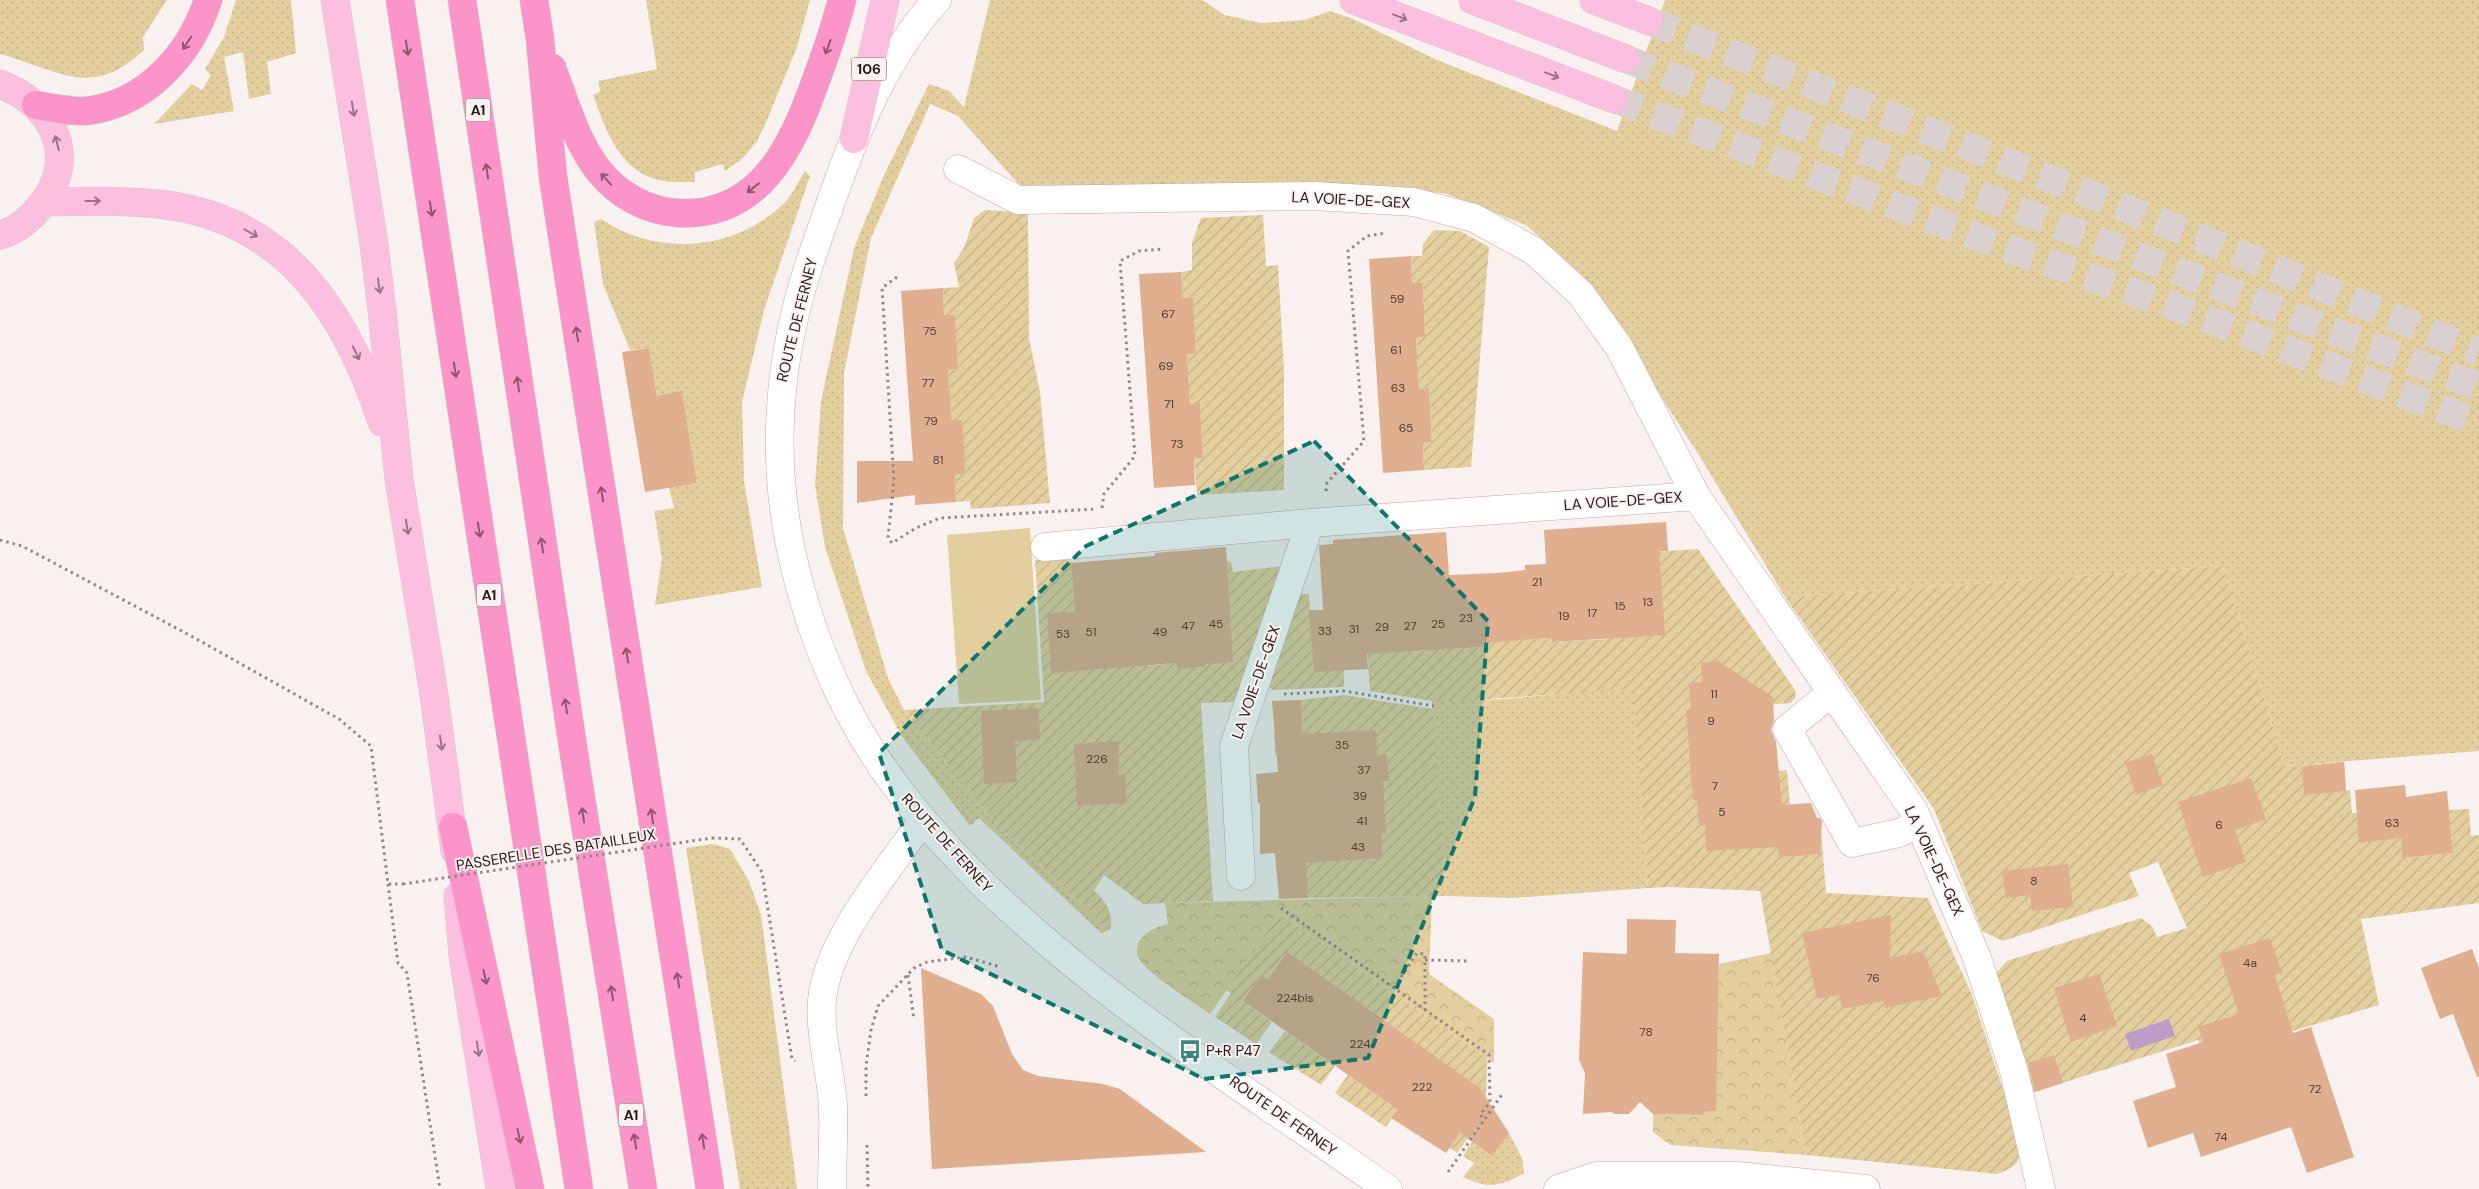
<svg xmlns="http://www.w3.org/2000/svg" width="2479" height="1189" font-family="'DM Sans',sans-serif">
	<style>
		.grass { fill: url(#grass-dots) }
		.park { fill: url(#park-crowns) }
		.garden { fill: url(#garden-furrows) }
		.pitch { fill: #e3cf9e }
		.water { fill: #bc9dc9 }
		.building { fill: #e0af8f }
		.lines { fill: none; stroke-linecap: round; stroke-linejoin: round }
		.major-tunnel { stroke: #d9d0cf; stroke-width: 28; stroke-dasharray: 28 14; stroke-linecap: butt }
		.minor-casing { stroke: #cba5a3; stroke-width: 29 }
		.major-casing { stroke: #cfcccc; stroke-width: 29 }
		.highway-casing { stroke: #cfcccc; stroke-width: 29 }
		.path { stroke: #938887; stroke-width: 3; stroke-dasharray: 2.5 4; stroke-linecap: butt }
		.minor { stroke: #fff; stroke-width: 28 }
		.major { stroke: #fdbfdf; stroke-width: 28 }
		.highway { stroke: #fb95c9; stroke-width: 28 }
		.path-bridge { stroke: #938887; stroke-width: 3; stroke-dasharray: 2.5 4; stroke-linecap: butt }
		.oneway { stroke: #9c7385 }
		.oneway2 { stroke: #905670 }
		.marked { fill: #0f766e; fill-opacity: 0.2; stroke: #0f766e; stroke-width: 4; stroke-dasharray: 10 6; stroke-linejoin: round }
		.labels { text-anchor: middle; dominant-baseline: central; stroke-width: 4; stroke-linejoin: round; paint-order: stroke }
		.number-label { font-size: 12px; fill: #543d34 }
		.shield { fill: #f9f1f0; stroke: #655857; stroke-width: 1 }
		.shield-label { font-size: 14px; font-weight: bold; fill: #251716 }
		.street-label { font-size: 15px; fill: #251716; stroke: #f9f1f0 }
		.poi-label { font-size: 15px; fill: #251716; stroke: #f9f1f0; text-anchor: start }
	</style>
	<defs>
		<pattern id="grass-dots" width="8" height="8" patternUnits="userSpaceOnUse" patternTransform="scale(1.25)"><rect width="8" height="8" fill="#e3cf9e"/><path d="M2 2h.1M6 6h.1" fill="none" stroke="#c3b187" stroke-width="1.8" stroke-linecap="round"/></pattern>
		<pattern id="park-crowns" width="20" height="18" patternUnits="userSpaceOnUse" patternTransform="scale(1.25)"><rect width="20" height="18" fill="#e3cf9e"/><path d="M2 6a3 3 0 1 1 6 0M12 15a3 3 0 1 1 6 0" fill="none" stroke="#c3b187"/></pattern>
		<pattern id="garden-furrows" width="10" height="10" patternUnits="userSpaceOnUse" patternTransform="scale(1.25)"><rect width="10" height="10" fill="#e3cf9e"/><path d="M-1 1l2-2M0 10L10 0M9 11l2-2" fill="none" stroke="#c3b187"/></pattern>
	</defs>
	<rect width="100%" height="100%" fill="#f9f1f0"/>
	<path class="grass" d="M0 0H167L143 37 144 50C92 100 58 70 0 54Z
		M236 0H291L296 53 267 62 271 94 249 99 243 52 224 57 234 111 154 124 192 84 202 90 211 75 205 69 224 37Z
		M646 0H810L797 47 765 125 757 141 742 159 725 171 723 164 695 172V182C680 182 662 183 649 177 616 163 604 125 593 95L600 91 598 81 657 69Z
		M990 0H1202L1225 15 1261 23 1305 20 1330 11 1353 19 1437 60 1617 131 1665 0H2479V751L2285 766 2223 566 1785 597 1697 452 1581 274 1526 225 1444 193 1310 184 1020 186 958 116 930 104 871 238 844 373 843 528 888 678 904 710 1000 828 1110 930 1101 933 979 818 970 826 901 735 866 671 825 547 815 485 821 401 854 248 884 175 929 84 949 91 964 107Z
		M805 171 810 176 764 310 742 402 744 482 762 587 655 605 662 558 654 511 674 508 669 487 697 483 682 392 657 396 649 348 630 350 603 284 594 222 601 219C656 256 732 252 781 206 791 198 798 182 805 171Z
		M1612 689H1634L1648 888 1513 898 1446 896 1432 701 1506 699Z
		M713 844 730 849 749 881 761 915 797 1189H740L686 848Z
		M1509 1133 1522 1158 1524 1173C1500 1187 1488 1189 1463 1177L1474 1163 1463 1156 1472 1142 1492 1156Z"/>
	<path class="park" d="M1432 896 1429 974 1494 1019V1063L1280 914 1210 1014C1196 1004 1143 971 1138 957 1132 938 1154 927 1168 924L1165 903Z
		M1771 953 1806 1155 1670 1145 1653 1132V1114L1703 1115 1707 1111 1719 964Z"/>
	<path class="garden" d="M985 210 1028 213 1029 338 1040 392 1050 503 971 509 970 501 956 502 955 475 965 474 952 421 948 370 958 369 955 315H944L943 288 959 287 954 263 964 248 974 218Z
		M1263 215 1266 266 1278 265 1284 370V490L1197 495 1194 458 1203 457 1200 404H1190L1187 354 1196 353 1193 298H1183L1181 272 1192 270V243L1201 218Z
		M1434 230 1460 231 1489 247 1471 467 1424 470 1423 443 1432 441 1429 388 1419 389 1416 338 1425 337 1423 283H1412L1411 256H1422L1423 244Z
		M1698 549 1795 690 1796 697 1791 703 1763 705 1737 752 1777 749 1778 771 1787 770 1790 805 1772 821 1820 818 1826 893 1928 898 1972 995 2021 1144C2020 1165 2015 1167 1997 1174L1806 1155 1760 891 1670 887 1648 888 1633 689 1459 701H1432L1370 691 1367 650 1398 648V652L1426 651V646L1454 645 1455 649 1483 647 1482 633 1522 631 1523 640 1551 638 1552 642 1608 639 1638 553Z
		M1071 558 1073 587 1108 585 1144 617 1148 666 1176 663 1177 669 1205 667 1200 599 1216 563 1231 561 1233 572 1282 566 1238 702 1201 703 1213 901 1143 904 1104 875 1094 891C1106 900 1114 915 1110 930L1000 828 904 710 1044 702 1035 560Z
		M2223 566 2285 766 2344 762 2346 791 2350 790 2352 813H2357L2360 842 2401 838 2402 858 2453 853 2449 810 2469 809 2471 836 2479 835V903L2361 919 2379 1005 2206 1057 2198 1040 2034 1092 1996 973 2007 961 2141 918 2152 926 2157 937 2187 928 2158 862 2129 873 2139 896 2003 941 1982 931 1934 809 1785 597Z
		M1298 594H1309L1313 658 1344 670V687L1273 690 1269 687Z
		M1344 695 1433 709 1446 896 1308 898 1298 752 1275 754 1274 732 1303 729 1301 700Z
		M1280 914 1487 1058 1486 1101 1480 1121 1457 1153 1440 1140 1287 952 1268 979 1261 975 1243 1001 1272 1022 1256 1044 1215 1017 1231 993 1226 990Z
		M1285 1031 1335 1066 1321 1085 1269 1052Z
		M1348 1075 1398 1110 1386 1127 1335 1093Z"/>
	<path class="pitch" d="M1030 528 1041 700 959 704 947 535Z"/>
	<path class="water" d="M2169 1019 2175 1036 2131 1051 2125 1034Z"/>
	<path class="building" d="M1411 256 1412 283H1423L1425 337 1416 338 1419 389 1429 388 1432 442 1423 443 1424 470 1383 473 1369 259Z
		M1181 272 1183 298H1193L1196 353 1187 354 1190 404 1200 403 1203 458H1194L1195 485 1154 488 1139 274Z
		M943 288 944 315H955L958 369 948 370 952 421 962 420 964 443 965 474 955 475 956 502 915 505V495L857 503V461H913L901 291Z
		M649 348 657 396 682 391 697 483 645 492 622 352Z
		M1666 522 1668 551H1659L1665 635 1552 642 1551 638 1483 643V647L1367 654 1368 669 1314 672 1309 610H1323L1319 545 1333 544V540L1446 532 1449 575 1498 573 1525 570V565L1546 564 1544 530Z
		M1226 547 1233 662 1205 664V667L1177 669 1176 663 1051 673 1047 613 1075 612 1071 563 1155 556V553Z
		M1718 661 1773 697 1774 720 1771 730 1776 742 1782 805 1811 803 1817 818H1820L1822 821 1820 854 1779 857 1778 847 1706 851 1705 825 1699 826 1697 800H1693L1686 710 1691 709 1689 683 1702 682 1701 663Z
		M1301 700 1303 734 1376 730 1377 756 1387 755 1389 781H1383L1386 833H1381L1383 858 1306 863 1308 898 1279 899 1275 853 1260 854V803H1258L1256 774 1278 772 1272 701Z
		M1038 708 1040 739 1015 741 1017 782 984 784 981 711Z
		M1119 741V775L1125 774 1127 803 1077 806 1074 744Z
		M2152 754 2163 785 2136 795 2125 763Z
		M2344 762 2346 791 2304 795 2302 767Z
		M2251 778 2266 819 2235 830 2246 862 2203 877 2178 802Z
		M2405 785 2406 797 2447 791 2453 853 2402 858 2401 838 2359 843 2355 790Z
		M2068 864 2073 907 2032 911 2030 895 2006 898 2002 871Z
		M1891 915 1890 958 1923 951 1942 996 1885 1008 1884 1001 1842 1009 1839 995 1817 999 1802 933Z
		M1627 919 1676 920 1675 953 1719 954 1716 1111H1707L1703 1115 1653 1114 1640 1102 1629 1114H1614L1612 1112 1583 1114 1585 1073 1579 1060 1583 952 1627 954Z
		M2270 938 2282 973 2275 975 2293 1033 2311 1027 2354 1157 2307 1173 2291 1127 2201 1157 2193 1133 2148 1148 2133 1101 2176 1087 2166 1054 2203 1042 2198 1027 2239 1014 2219 954Z
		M2472 949 2479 968V1077H2477L2453 1014 2440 1019 2421 968Z
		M1287 952 1480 1088 1509 1133 1492 1156 1460 1133 1446 1153 1391 1118 1398 1110 1243 1001 1261 975 1268 979Z
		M921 968 981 994 993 1006 1012 1054 1023 1070 1038 1076 1103 1084 1120 1089 1206 1152 932 1169Z
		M2099 974 2117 1026 2071 1042 2054 988Z
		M2054 1055 2063 1083 2035 1092 2028 1063Z"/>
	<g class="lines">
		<path class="major-tunnel" d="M1649 21 2188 233 2479 352
			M1626 59 2479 387
			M1614 99 2012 250 2168 304 2479 423"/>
		<defs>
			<path id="minor" d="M937 0C873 70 844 165 813 253 775 362 768 470 799 583 811 628 828 673 850 714 884 779 932 833 983 884 1105 1003 1250 1092 1388 1189
				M958 169 1018 200 1315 196 1414 202 1474 218 1534 251 1581 294 1619 347 1696 496 1914 811 1977 958 2014 1071 2041 1189
				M1045 547 1310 523 1696 496
				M1832 692 1787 729 1852 843 1899 833 1919 823
				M1241 876 1234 746 1310 523
				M832 1189C832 1161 834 1133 833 1106 831 1071 819 1035 822 1000 828 939 888 870 923 820
				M1558 1189 1596 1176H1738L1866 1189"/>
			<path id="major" d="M335 0 373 237 382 310 399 479 434 695 455 851
				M1354 0 1614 99
				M1473 0 1626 59
				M1594 0 1649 21
				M0 84C56 105 80 161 38 209 29 220 15 231 0 235
				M854 139 885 0
				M45 202C85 201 126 200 166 205 288 221 347 315 382 422
				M458 896 463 956 500 1189"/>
			<path id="highway" d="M400 0 579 1189
				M462 0 574 754 643 1189
				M534 0 540 39 553 177 710 1189
				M552 68C565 102 576 142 599 171 618 195 647 211 678 213 760 218 793 145 816 80 826 53 835 27 842 0
				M36 105C52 108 70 112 86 111 146 104 190 55 208 0
				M453 827 530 1189"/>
		</defs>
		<use href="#minor" class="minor-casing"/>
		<use href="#major" class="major-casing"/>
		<use href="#highway" class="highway-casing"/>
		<path class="path" d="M897 277 882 288 894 480 888 538 892 543 916 528 940 518 1097 509
			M1326 491 1327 483 1364 441 1348 251 1367 236 1386 233
			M1102 508 1104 494 1135 456 1120 261 1139 251 1163 249
			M0 540 22 546 193 637 339 719 371 746 388 884H403
			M1284 694 1344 691 1434 706
			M712 838 740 839 762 872 792 1059 795 1061
			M388 884 398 963 407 973 440 1189
			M1281 908 1489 1055 1490 1102 1480 1115 1485 1119
			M1425 960 1469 961
			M908 975 914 1020
			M1394 988 1417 953 1425 954V1009
			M866 1096V1066L871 1030 878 1006 914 968 927 962 966 957 1001 967
			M867 1145 868 1189
			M1448 1172 1503 1093"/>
		<use href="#minor" class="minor"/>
		<use href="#major" class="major"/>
		<use href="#highway" class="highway"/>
		<path class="path-bridge" d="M403 884 712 838"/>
	</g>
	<defs><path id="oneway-shaft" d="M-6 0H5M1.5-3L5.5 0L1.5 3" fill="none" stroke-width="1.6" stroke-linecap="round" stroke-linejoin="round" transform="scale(1.25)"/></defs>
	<g class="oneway">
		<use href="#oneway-shaft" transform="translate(1400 17) rotate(21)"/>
		<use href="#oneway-shaft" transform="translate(1552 75) rotate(21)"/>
		<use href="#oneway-shaft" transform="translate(353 109) rotate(81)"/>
		<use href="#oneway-shaft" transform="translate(57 143) rotate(-104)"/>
		<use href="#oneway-shaft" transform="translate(93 201)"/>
		<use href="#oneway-shaft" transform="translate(251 233) rotate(29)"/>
		<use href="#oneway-shaft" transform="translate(379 286) rotate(82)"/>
		<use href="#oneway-shaft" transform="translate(356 353) rotate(65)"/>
		<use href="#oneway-shaft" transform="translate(407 527) rotate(81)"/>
		<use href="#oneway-shaft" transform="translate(441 743) rotate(82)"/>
		<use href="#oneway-shaft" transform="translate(478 1049) rotate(81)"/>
	</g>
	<g class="oneway2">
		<use href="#oneway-shaft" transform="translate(187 43) rotate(123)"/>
		<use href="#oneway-shaft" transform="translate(828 47) rotate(110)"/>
		<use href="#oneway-shaft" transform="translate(407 48) rotate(81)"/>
		<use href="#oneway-shaft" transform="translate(487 171) rotate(-98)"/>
		<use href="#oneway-shaft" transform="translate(606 179) rotate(-132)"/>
		<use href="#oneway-shaft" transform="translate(753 188) rotate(142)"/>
		<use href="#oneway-shaft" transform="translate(431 209) rotate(81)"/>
		<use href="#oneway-shaft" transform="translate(577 334) rotate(-99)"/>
		<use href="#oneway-shaft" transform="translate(455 370) rotate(81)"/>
		<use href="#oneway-shaft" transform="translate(518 384) rotate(-98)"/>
		<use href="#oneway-shaft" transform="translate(602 494) rotate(-99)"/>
		<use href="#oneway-shaft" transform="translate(479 530) rotate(81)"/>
		<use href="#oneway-shaft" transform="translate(542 545) rotate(-98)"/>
		<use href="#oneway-shaft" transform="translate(627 655) rotate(-99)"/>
		<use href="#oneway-shaft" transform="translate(566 706) rotate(-98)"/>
		<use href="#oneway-shaft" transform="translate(583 815) rotate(-99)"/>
		<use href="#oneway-shaft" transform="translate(652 816) rotate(-99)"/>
		<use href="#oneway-shaft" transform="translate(485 977) rotate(78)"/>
		<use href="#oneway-shaft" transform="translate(678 980) rotate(-99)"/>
		<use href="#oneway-shaft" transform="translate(612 993) rotate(-99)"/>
		<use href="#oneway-shaft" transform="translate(519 1136) rotate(78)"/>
		<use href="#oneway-shaft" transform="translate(635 1141) rotate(-99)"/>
		<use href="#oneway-shaft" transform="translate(703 1141) rotate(-99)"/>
	</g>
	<path class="marked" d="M1314 441 1488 621 1475 797 1368 1058 1204 1079 942 950 879 753 1086 546Z"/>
	<defs>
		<symbol id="bus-bare" viewBox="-9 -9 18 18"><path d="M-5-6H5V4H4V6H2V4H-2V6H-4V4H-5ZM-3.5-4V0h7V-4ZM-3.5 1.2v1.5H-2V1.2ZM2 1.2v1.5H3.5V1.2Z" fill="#3d847e" stroke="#f9f1f0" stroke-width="2.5" paint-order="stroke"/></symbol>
	</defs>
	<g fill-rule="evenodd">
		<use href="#bus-bare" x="1174" y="1035" width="32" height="32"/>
	</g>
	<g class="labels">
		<g class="number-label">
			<text x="1397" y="299">59</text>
			<text x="1168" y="314">67</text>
			<text x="930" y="331">75</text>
			<text x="1396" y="350">61</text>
			<text x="1166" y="366">69</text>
			<text x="928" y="383">77</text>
			<text x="1398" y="388">63</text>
			<text x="1169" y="404">71</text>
			<text x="931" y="421">79</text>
			<text x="1406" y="428">65</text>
			<text x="1177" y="444">73</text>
			<text x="938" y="460">81</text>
			<text x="1537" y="582">21</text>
			<text x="1648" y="602">13</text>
			<text x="1620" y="606">15</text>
			<text x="1592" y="613">17</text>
			<text x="1564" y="616">19</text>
			<text x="1466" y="618">23</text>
			<text x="1216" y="624">45</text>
			<text x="1438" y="624">25</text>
			<text x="1188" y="626">47</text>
			<text x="1410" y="626">27</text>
			<text x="1382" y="627">29</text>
			<text x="1354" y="629">31</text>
			<text x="1325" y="631">33</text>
			<text x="1091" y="632">51</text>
			<text x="1160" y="632">49</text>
			<text x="1063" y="634">53</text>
			<text x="1714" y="694">11</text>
			<text x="1711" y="721">9</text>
			<text x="1342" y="745">35</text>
			<text x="1097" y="759">226</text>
			<text x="1364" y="770">37</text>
			<text x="1715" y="786">7</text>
			<text x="1360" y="796">39</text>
			<text x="1722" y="812">5</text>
			<text x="1362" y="821">41</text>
			<text x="2392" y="823">63</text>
			<text x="2219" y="825">6</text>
			<text x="1358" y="847">43</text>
			<text x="2034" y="881">8</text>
			<text x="2250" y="963">4a</text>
			<text x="1873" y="978">76</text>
			<text x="1295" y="998">224bis</text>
			<text x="2083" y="1018">4</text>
			<text x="1646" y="1032">78</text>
			<text x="1360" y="1044">224</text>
			<text x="1422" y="1087">222</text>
			<text x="2315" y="1089">72</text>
			<text x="2221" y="1137">74</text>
		</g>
		<g class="shield">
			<rect x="851.5" y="57.5" width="35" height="23" rx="4"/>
			<rect x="465.5" y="98.5" width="25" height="23" rx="4"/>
			<rect x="476.5" y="583.5" width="25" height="23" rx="4"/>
			<rect x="618.5" y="1103.5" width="25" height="23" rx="4"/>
		</g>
		<g class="shield-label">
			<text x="869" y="69">106</text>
			<text x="478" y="110">A1</text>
			<text x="489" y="595">A1</text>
			<text x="631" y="1115">A1</text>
		</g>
		<g class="street-label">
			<text transform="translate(1351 200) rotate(3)">LA VOIE-DE-GEX</text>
			<text transform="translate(797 320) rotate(-76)">ROUTE DE FERNEY</text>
			<text transform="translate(1623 501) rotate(-4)">LA VOIE-DE-GEX</text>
			<text transform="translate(1256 682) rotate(-71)">LA VOIE-DE-GEX</text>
			<text transform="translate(947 843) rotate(48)">ROUTE DE FERNEY</text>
			<text transform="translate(556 850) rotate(-9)">PASSERELLE DES BATAILLEUX</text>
			<text transform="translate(1934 861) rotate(65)">LA VOIE-DE-GEX</text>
			<text transform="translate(1283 1116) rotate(35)">ROUTE DE FERNEY</text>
		</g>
		<g class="poi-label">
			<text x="1206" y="1051">P+R P47</text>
		</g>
	</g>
</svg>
